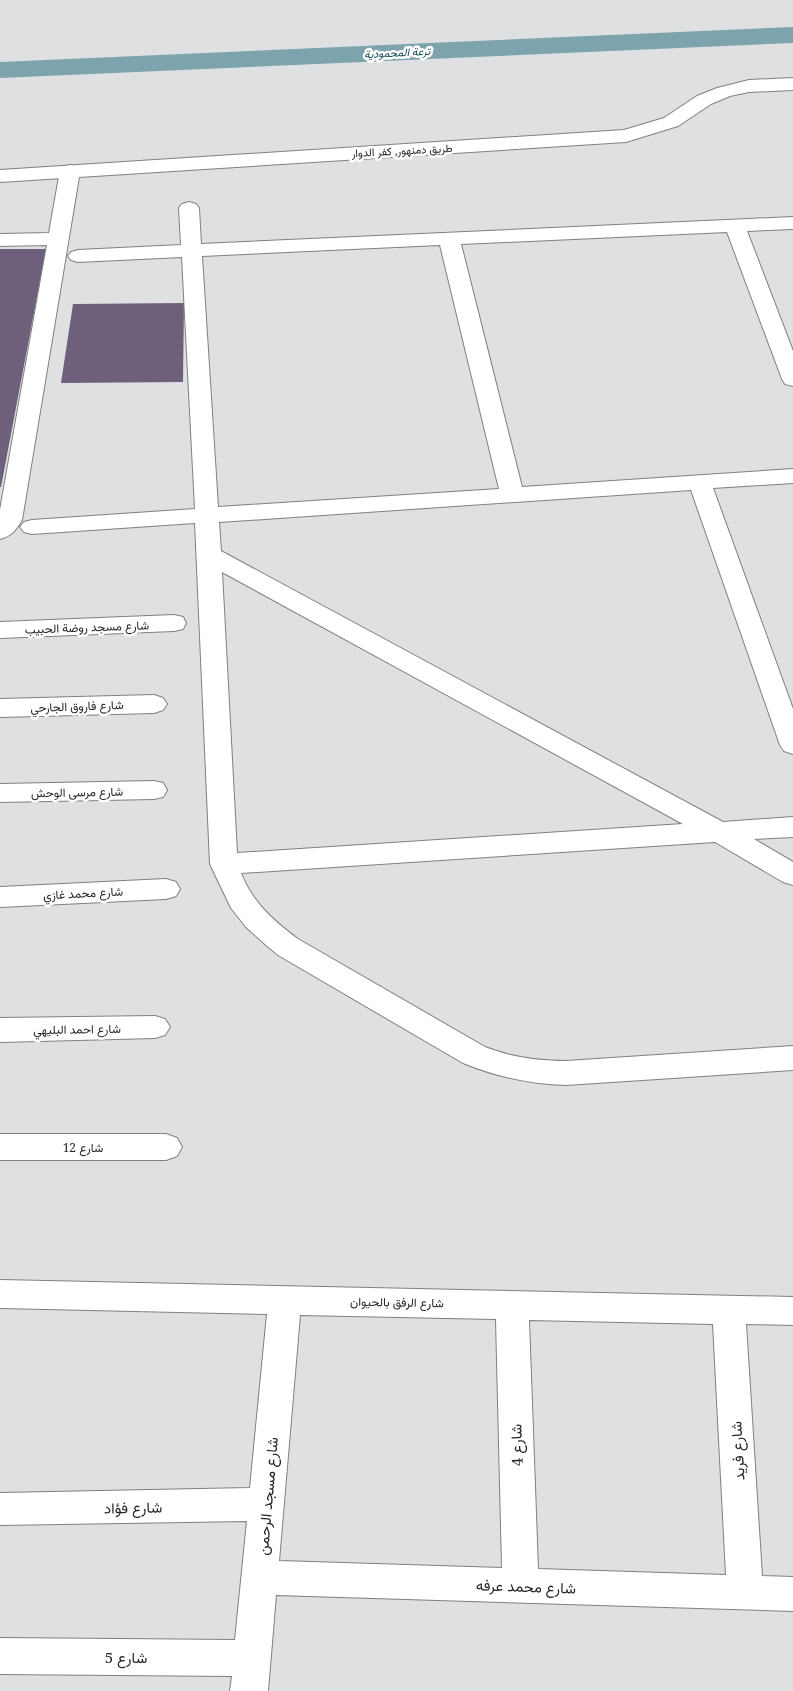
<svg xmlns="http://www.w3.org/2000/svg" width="793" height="1691" font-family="'Noto Serif',Vazirmatn,serif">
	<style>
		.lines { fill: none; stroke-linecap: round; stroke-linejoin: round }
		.canal { fill: #7da4ad; fill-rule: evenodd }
		.building { fill: #6e607b }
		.minor-casing { stroke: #7e8081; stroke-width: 2 }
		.major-casing { stroke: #7e8081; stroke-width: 2 }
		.minor { fill: #fff; fill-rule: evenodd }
		.major { fill: #fff; fill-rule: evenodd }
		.labels { text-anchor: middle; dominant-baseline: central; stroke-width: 5; stroke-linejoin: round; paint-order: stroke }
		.far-water-label { font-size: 11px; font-style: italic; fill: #134c57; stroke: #fff }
		.far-street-label { font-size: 11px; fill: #242525; stroke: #fff }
		.street-label { font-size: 12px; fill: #242525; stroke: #fff }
		.near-street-label { font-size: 15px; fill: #242525; stroke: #fff }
	</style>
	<rect width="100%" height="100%" fill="#dee0e2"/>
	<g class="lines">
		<path class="canal" d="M793 27V43L0 78V62Z"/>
	</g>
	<path class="building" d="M0 249H46L1 487H0Z
		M184 303 183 382 61 383 73 304Z"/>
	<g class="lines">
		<defs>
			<path id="minor" d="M70 165 77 167 80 171 22 520C16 530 12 536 0 539V510L47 245 0 246V234L49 233 60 171 63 167Z
				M189 202 196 204 199 208 201 244 793 217V229L747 231 793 351V386L785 384 782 379 727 232 461 244 522 487 793 469V483L713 488 793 709V754L784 751 780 745 691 490 219 522 221 551 723 822 793 817V837L754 839 793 862V885L783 882 715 842 241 873C252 902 274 921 298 939L485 1047C511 1057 538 1061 566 1061L793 1046V1070L566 1085C530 1084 497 1077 463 1063L278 955 266 945 246 927 231 908 210 864 195 523 32 534 24 532 20 527 24 522 32 520 195 509 182 257 78 262 71 260 68 256 71 252 78 250 181 245 179 208 182 204ZM440 245 499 489 218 507 202 256ZM222 572 683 824 237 853Z
				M174 615 183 617 186 623 183 629 174 631 0 638V622Z
				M154 695 163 698 167 704 163 710 154 713 0 717V699Z
				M154 781 163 783 167 790 163 797 154 799 0 802V784Z
				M166 879 176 882 180 889 176 896 166 899 0 907V887Z
				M155 1016 165 1019 170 1027 165 1035 155 1038 0 1042V1018Z
				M0 1134H166L177 1138 182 1147 177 1156 166 1160H0Z
				M0 1280 793 1297V1325L746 1324 762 1576 793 1577V1611L276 1595 268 1691H230L232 1676 0 1674V1638L235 1640 247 1521 0 1525V1493L250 1488 267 1314 0 1308ZM300 1315 496 1319 502 1568 279 1561ZM529 1320 713 1324 726 1575 538 1569Z"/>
			<path id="major" d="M793 78V90L749 92 730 96 711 104 678 126 626 142 0 182V170L624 130 664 118 697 96 717 88 749 80Z"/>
		</defs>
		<use href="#minor" class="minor-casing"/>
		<use href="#major" class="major-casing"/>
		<use href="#minor" class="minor"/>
		<use href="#major" class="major"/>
	</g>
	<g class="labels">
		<g class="far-water-label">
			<text transform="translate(397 52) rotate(-3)">ترعة المحمودية</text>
		</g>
		<g class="far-street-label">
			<text transform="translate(402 150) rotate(-3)">طريق دمنهور, كفر الدوار</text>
		</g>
		<g class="street-label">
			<text transform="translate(87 627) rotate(-2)">شارع مسجد روضة الحبيب</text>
			<text transform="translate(77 706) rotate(-2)">شارع فاروق الجارحي</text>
			<text transform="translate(77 792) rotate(-1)">شارع مرسى الوحش</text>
			<text transform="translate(83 893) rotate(-3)">شارع محمد غازي</text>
			<text transform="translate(77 1029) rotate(-1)">شارع احمد البليهي</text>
			<text x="83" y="1147">شارع 12</text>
			<text transform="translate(397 1302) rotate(1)">شارع الرفق بالحيوان</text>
		</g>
		<g class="near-street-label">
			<text transform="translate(516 1445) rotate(-92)">شارع 4</text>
			<text transform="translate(737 1451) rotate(-93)">شارع فريد</text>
			<text transform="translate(267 1496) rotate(-85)">شارع مسجد الرحمن</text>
			<text transform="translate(133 1507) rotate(-1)">شارع فؤاد</text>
			<text transform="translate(526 1586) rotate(2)">شارع محمد عرفه</text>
			<text x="126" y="1657">شارع 5</text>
		</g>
	</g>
</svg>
